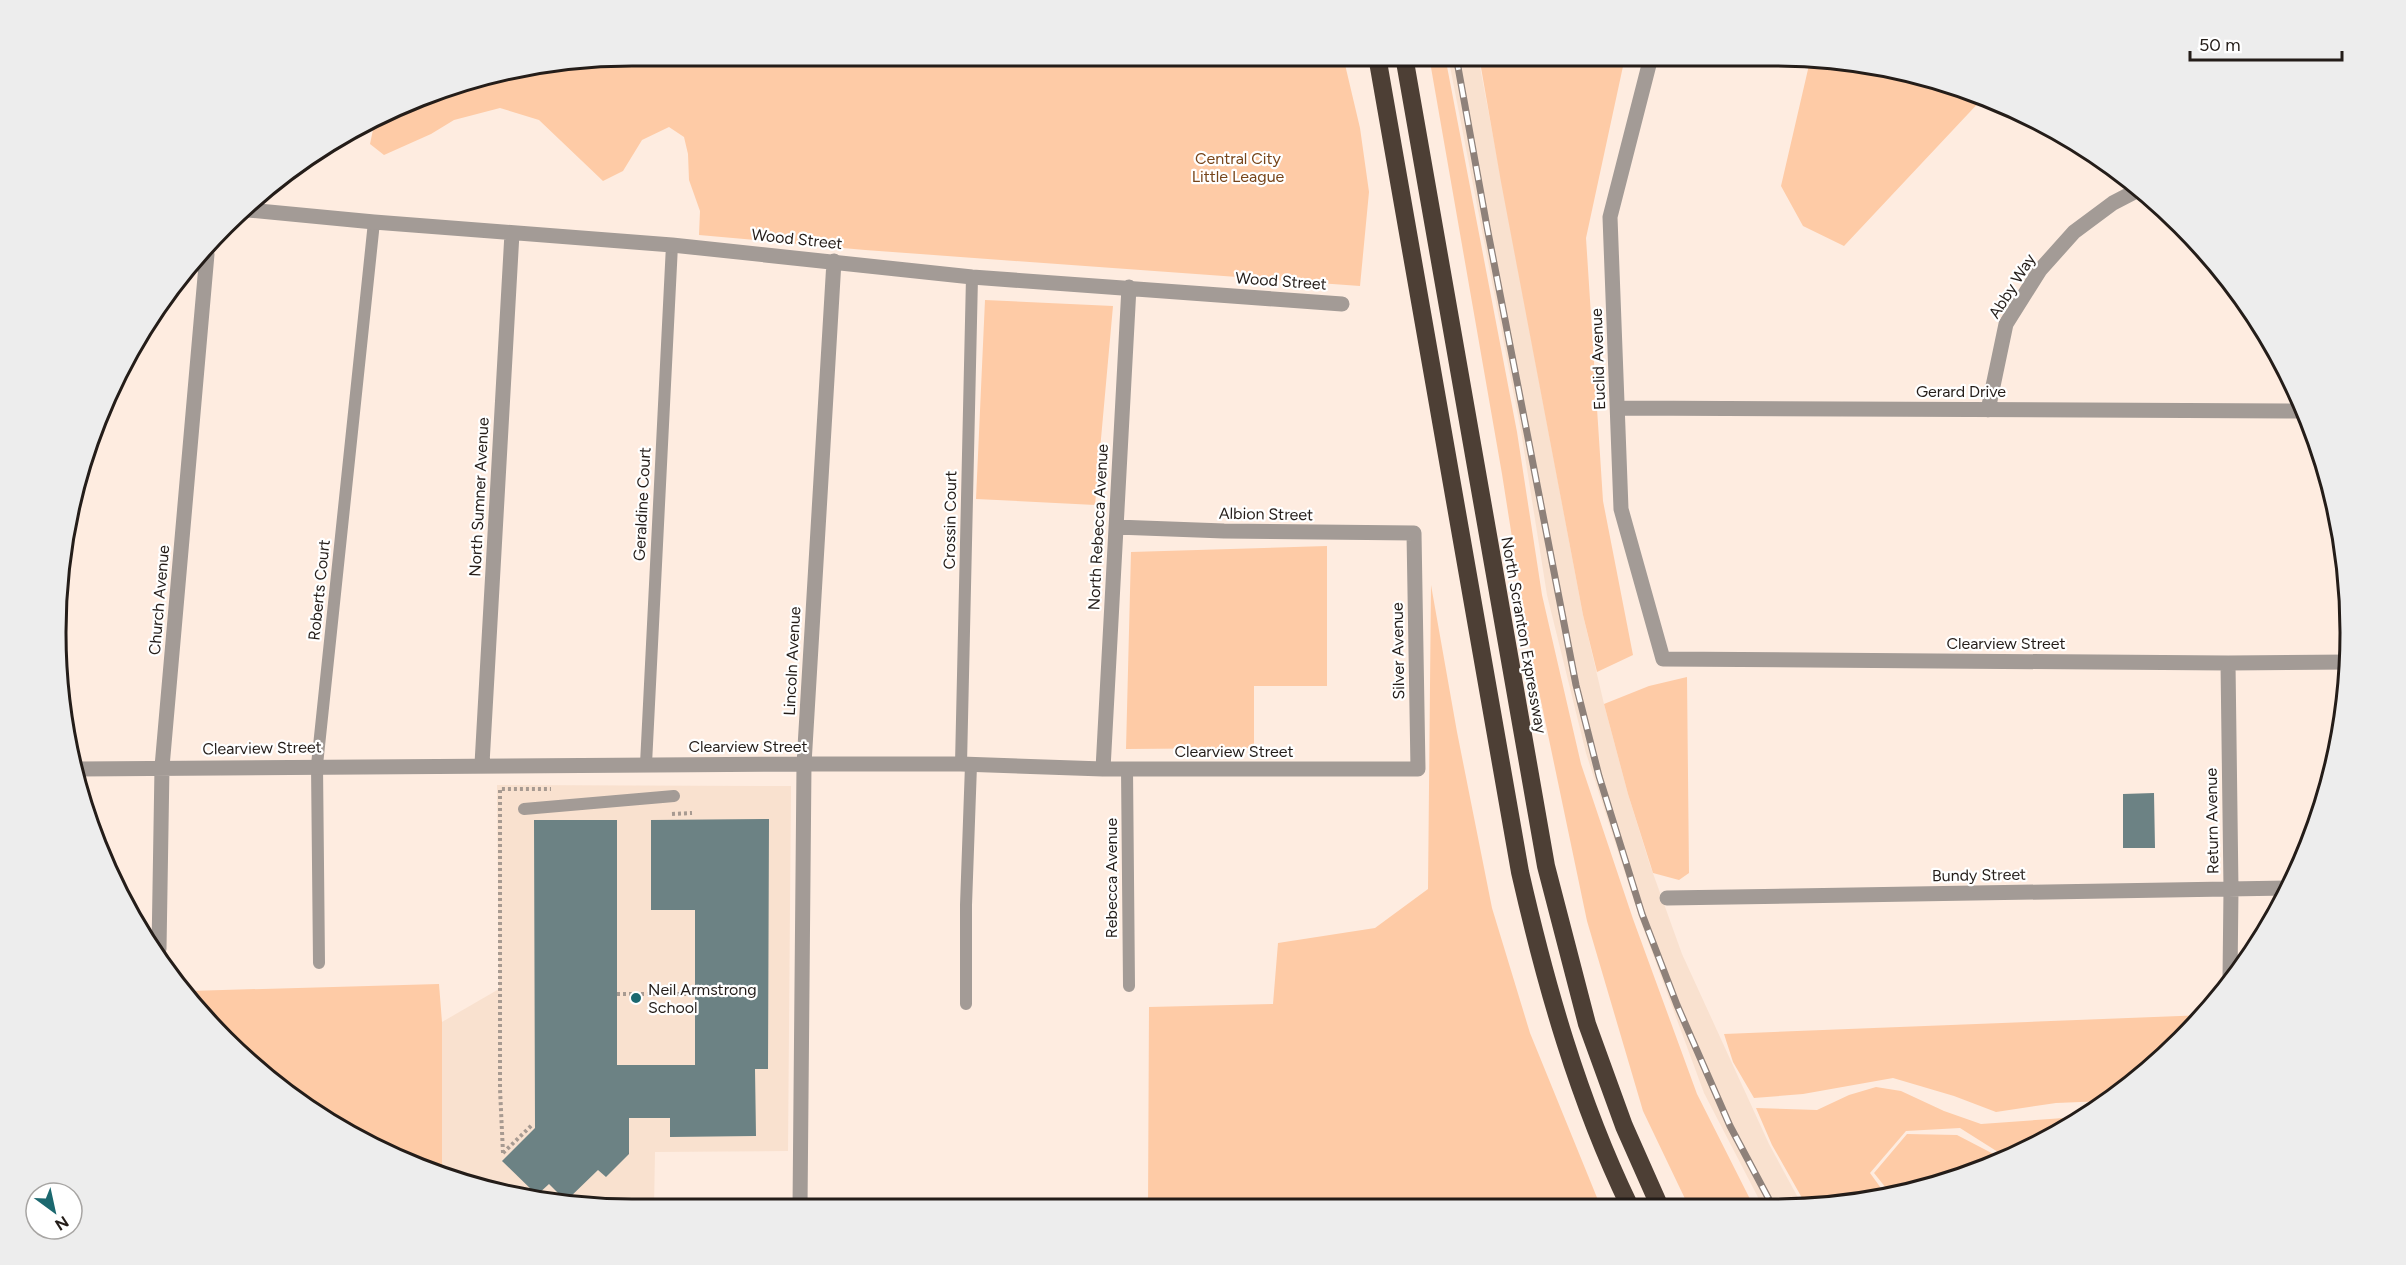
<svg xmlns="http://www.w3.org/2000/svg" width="2406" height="1265" font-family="Figtree,sans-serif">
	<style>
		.built { fill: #f9e1cf }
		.green { fill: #fecba6 }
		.building { fill: #6c8284 }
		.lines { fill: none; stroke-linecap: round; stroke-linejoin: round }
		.path { stroke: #a79a91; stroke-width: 4; stroke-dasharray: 3 3; stroke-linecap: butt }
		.lane { stroke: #a39b96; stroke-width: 12 }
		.street { stroke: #a39b96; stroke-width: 15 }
		.highway { stroke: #4d3f35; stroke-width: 18 }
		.rail-casing { stroke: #8e817a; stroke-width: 7 }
		.rail { stroke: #fff; stroke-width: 4.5; stroke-dasharray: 14; stroke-linecap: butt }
		.poi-dot { fill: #1b686f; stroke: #fff; stroke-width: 2 }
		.labels { text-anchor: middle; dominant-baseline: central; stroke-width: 4.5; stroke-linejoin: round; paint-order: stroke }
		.park-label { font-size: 16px; fill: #77451a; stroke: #fff }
		.street-label { font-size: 16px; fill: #241d19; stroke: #fff }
		.poi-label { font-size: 16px; fill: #241d19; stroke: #fff; text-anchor: start }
		.rim { fill: none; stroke: #241d19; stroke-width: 3 }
	</style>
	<rect width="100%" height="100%" fill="#feece0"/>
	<path class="built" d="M1448 56H1478L1583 615 1604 704 1628 794 1650 865 1682 954 1769 1144 1802 1205H1762L1704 1093 1641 922 1586 753 1547 595 1521 431Z
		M497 785 791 786 788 1151 655 1152 654 1208H595L483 1190 442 1174V1022L499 989Z"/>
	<path class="green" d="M633 56H1343L1360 128 1369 192 1360 286 865 250 699 235 700 211 689 180 688 154 684 137 669 127 642 140 623 171 603 181 539 120 500 108 454 120 431 134 384 155 370 144 374 125 447 86Z
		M1429 56H1445L1517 432 1542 595 1581 764 1633 919 1697 1094 1753 1205H1688L1643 1111 1587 921 1528 639 1502 474Z
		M1479 56 1625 57 1586 238 1603 501 1633 655 1597 672 1583 615 1501 182Z
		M1817 58 1923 75 1983 98 1844 246 1803 226 1781 186 1809 65Z
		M985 300 1113 306 1095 505 976 499Z
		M1327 546V686H1254V748L1126 749 1131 552Z
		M1431 585 1457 732 1492 908 1530 1033 1600 1205 1148 1207 1149 1007 1273 1004 1278 943 1375 928 1428 889Z
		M1687 677 1689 873 1679 880 1653 873 1628 794 1604 704 1649 686Z
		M439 984 442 1022V1174L377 1150 224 1040 189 991Z
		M2205 1015 2124 1090 2106 1101 2056 1103 1996 1112 1954 1096 1893 1078 1803 1094 1754 1098 1733 1062 1724 1034Z
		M1876 1087 1901 1091 1944 1111 1981 1124 2078 1117 2010 1157 1998 1152 1960 1128 1906 1131 1870 1173 1886 1195 1849 1205H1806L1772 1145 1756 1108 1817 1110 1849 1095Z
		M1907 1134 1957 1135 2005 1160 1995 1165 1890 1193 1874 1173Z"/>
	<path class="building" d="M2154 793 2155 848H2123V794Z
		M769 819 768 1069H755L756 1136 670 1137V1118H629V1154L606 1177 598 1170 566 1201 549 1184 537 1195 502 1161 535 1128 534 820H617V1065H695V910H651V820Z"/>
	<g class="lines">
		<path class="path" d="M672 814 692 813
			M617 994H695
			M503 1153 500 1089V789H551
			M503 1153 532 1125"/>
		<path class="lane" d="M646 764 672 245
			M961 764 972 277
			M1127 769 1129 986
			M524 809 674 796
			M319 963 317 765 374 222
			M966 1004V905L971 765"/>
		<path class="street" d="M1651 57 1610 217 1621 509 1663 659 2228 663 2349 662
			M248 210 374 222 672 245 972 277 1342 304
			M1618 408 2303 411
			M1988 410 2006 324 2040 270 2074 232 2113 203 2140 189
			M2228 663 2231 889 2230 979
			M482 764 512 233
			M79 769 804 764H961L1103 769H1418L1414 533 1224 531 1116 527
			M1103 769 1129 287
			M1667 898 2291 888
			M159 949 162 767 207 254
			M800 1208 804 764 834 261"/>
		<path class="highway" d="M1377 56 1520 872C1546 986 1578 1099 1629 1205
			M1404 56 1546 866 1587 1024 1624 1126 1659 1205"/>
		<defs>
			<path id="rail" d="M1456 56 1487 227 1576 685 1599 776 1642 914 1677 1005 1730 1126 1772 1205"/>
		</defs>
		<use href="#rail" class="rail-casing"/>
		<use href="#rail" class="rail"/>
	</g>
	<circle class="poi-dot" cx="636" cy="998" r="6"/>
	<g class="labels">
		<g class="park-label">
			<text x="1238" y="158">Central City<tspan x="1238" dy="18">Little League</tspan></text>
		</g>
		<g class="street-label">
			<text transform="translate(797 239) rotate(6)">Wood Street</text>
			<text transform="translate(1281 281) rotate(4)">Wood Street</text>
			<text transform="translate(2012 286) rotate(-58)">Abby Way</text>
			<text transform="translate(1598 359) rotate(-92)">Euclid Avenue</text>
			<text x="1961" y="391">Gerard Drive</text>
			<text transform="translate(479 497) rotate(-87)">North Sumner Avenue</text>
			<text transform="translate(642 504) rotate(-87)">Geraldine Court</text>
			<text transform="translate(1266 514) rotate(1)">Albion Street</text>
			<text transform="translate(950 520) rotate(-89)">Crossin Court</text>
			<text transform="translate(1098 527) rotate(-87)">North Rebecca Avenue</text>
			<text transform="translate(319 590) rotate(-84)">Roberts Court</text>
			<text transform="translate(159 600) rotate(-85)">Church Avenue</text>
			<text transform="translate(1524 635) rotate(80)">North Scranton Expressway</text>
			<text x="2006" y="643">Clearview Street</text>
			<text transform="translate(1398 651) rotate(-91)">Silver Avenue</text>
			<text transform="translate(792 661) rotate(-87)">Lincoln Avenue</text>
			<text x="748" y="746">Clearview Street</text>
			<text transform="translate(262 748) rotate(-1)">Clearview Street</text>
			<text x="1234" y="751">Clearview Street</text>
			<text transform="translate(2212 821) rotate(-91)">Return Avenue</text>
			<text transform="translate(1979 875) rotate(-1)">Bundy Street</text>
			<text transform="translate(1111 878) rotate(-90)">Rebecca Avenue</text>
		</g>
		<g class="poi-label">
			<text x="648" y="989">Neil Armstrong<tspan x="648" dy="18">School</tspan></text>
		</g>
	</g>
	<path d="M0 0H2406V1265H0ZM632 66H1774A566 566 0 0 1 2340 632V633A566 566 0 0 1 1774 1199H632A566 566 0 0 1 66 633V632A566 566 0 0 1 632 66Z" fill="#ededed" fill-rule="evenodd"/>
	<path class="rim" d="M632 66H1774A566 566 0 0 1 2340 632V633A566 566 0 0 1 1774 1199H632A566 566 0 0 1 66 633V632A566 566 0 0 1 632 66Z"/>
	<g transform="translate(54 1211) rotate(147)"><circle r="28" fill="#ffffff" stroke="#a7a5a3" stroke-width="1.5"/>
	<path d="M0-4.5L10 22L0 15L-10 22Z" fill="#1b686f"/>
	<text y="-9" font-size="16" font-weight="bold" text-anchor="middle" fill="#241d19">N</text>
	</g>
	<path d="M2190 51v9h152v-9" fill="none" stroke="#241d19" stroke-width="3"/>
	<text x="2199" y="51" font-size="18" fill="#241d19" stroke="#ffffff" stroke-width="4.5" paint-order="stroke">50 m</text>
</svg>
